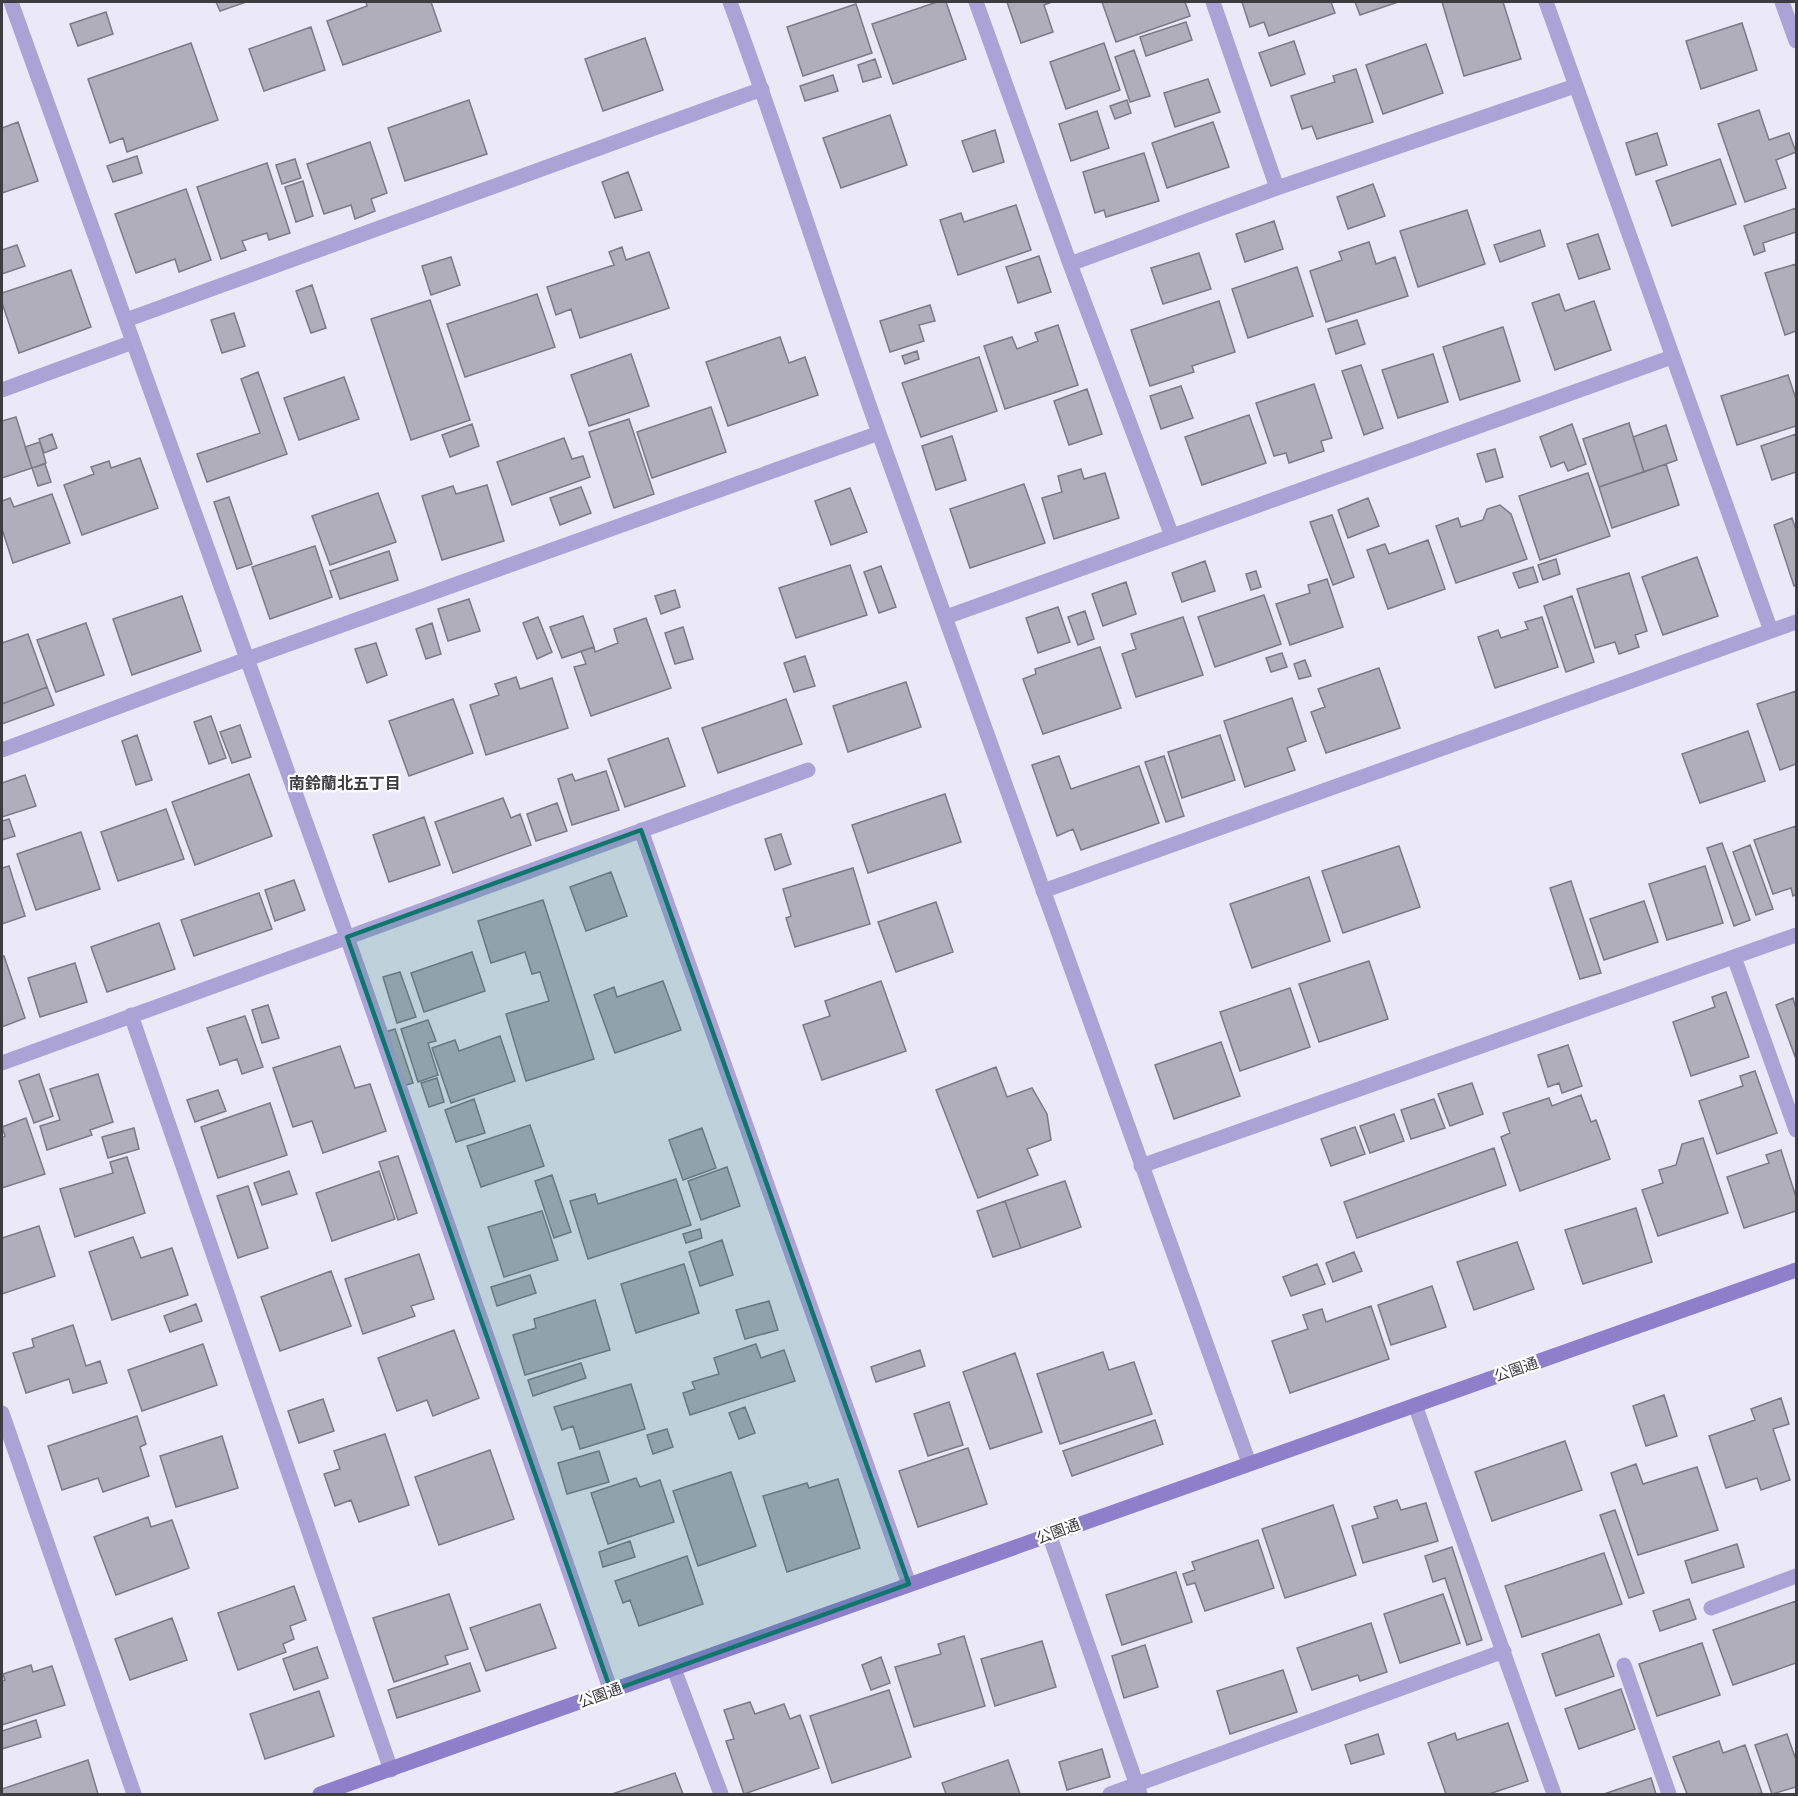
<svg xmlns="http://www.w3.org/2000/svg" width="1798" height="1796" font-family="'Public Sans','Noto Sans JP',sans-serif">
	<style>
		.building { fill: #b0aebb; stroke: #7c7a87; stroke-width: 1.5 }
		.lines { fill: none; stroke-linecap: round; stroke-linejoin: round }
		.lane { stroke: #aba3d5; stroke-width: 15 }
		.street { stroke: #aba3d5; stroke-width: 15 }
		.secondary { stroke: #8d7fc9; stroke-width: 15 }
		.marked { fill: #0f766e; fill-opacity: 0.2; stroke: #0f766e; stroke-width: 4.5; stroke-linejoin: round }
		.labels { text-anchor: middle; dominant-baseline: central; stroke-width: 4.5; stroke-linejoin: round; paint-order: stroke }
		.street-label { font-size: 15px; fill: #3c3c41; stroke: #fff }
		.neighbourhood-label { font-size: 16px; font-weight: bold; fill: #3c3c41; stroke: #fff }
	</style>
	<rect width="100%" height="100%" fill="#ebe9f7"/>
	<path class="building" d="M216 2H246L220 11Z
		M366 2H431L441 31 343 65 327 21 367 6Z
		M937 2H946L966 59 893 84 872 24Z
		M1007 2H1052L1044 5 1053 32 1021 43Z
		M1102 2H1185L1190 16 1116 42Z
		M1242 2H1331L1335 13 1269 36 1264 22 1250 27Z
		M1355 2H1398L1360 15Z
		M1442 2H1503L1521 59 1464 76Z
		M856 4 872 53 803 76 787 27Z
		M106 12 113 34 78 46 70 24Z
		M1186 22 1192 40 1146 56 1140 37Z
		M1742 23 1757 70 1701 89 1686 41Z
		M311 27 325 70 264 91 249 49Z
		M645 38 663 90 603 111 585 59Z
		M1294 41 1305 74 1271 86 1259 53Z
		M191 43 218 120 127 152 123 138 110 143 88 79Z
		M1104 43 1120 90 1066 109 1050 62Z
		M1426 44 1443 93 1383 114 1366 65Z
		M1134 50 1150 96 1130 102 1115 57Z
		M875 59 881 77 863 82 858 65Z
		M1356 69 1373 122 1317 139 1312 126 1302 129 1291 96 1335 82 1333 76Z
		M833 75 838 91 805 101 800 86Z
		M1208 79 1220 112 1175 127 1164 93Z
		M469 100 487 154 405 181 388 128Z
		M1127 100 1131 113 1115 119 1110 106Z
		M1759 110 1769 140 1789 133 1796 152 1776 160 1786 188 1745 202 1718 124Z
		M1097 111 1109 148 1071 161 1059 124Z
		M890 115 907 165 841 188 823 138Z
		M18 122 38 181 2 193V128Z
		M1213 122 1229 167 1167 188 1152 143Z
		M995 130 1004 162 973 172 962 141Z
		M1657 133 1667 165 1636 175 1626 143Z
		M370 142 387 193 371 199 375 211 355 219 351 205 324 214 307 164Z
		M1144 153 1159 201 1106 217 1104 210 1095 213 1083 172Z
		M137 156 142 173 113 182 107 166Z
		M295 159 301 178 282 184 276 165Z
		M1720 159 1736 204 1672 226 1656 181Z
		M267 163 290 233 269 240 267 233 242 241 246 250 221 259 197 187Z
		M628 172 642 210 615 218 602 182Z
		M303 181 313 216 296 222 285 187Z
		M1373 184 1385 216 1348 229 1337 197Z
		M186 189 211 260 179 272 175 259 136 273 115 214Z
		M1016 205 1031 250 958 275 940 220 961 213 964 222Z
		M1796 208V232L1763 243 1765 251 1754 255 1744 226Z
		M1467 210 1485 264 1418 287 1400 231Z
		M1274 221 1283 249 1245 262 1236 234Z
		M1540 230 1545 246 1500 262 1494 245Z
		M1598 234 1610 269 1579 279 1567 244Z
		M1369 242 1376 264 1395 257 1408 296 1326 322 1310 271 1342 260 1339 252Z
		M17 245 25 266 2 274V250Z
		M622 247 626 260 649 252 669 308 580 338 571 309 556 315 547 287 614 265 609 252Z
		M1199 253 1211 289 1163 304 1151 268Z
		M1039 256 1051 292 1018 303 1006 267Z
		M451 257 460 285 431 295 422 266Z
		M1796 264V331L1785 335 1765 273Z
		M1297 267 1313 316 1248 338 1232 289Z
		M71 270 91 327 19 353 2 303V293Z
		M312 285 326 328 311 333 296 291Z
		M537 294 555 347 465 377 447 324Z
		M1559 294 1565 311 1594 301 1611 350 1555 370 1532 303Z
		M430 300 470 420 411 440 371 319Z
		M1219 301 1235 352 1192 366 1194 372 1150 386 1131 330Z
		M930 305 935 321 919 325 924 341 890 352 880 321Z
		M234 313 245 346 222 353 211 320Z
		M1357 320 1365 344 1336 354 1328 329Z
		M1058 325 1078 385 1005 409 984 346 1012 337 1017 349 1038 341 1035 333Z
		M1503 327 1520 381 1460 400 1443 347Z
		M780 337 789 363 805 357 818 395 728 426 706 362Z
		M917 351 919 359 905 364 902 356Z
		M631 354 649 406 589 426 571 375Z
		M1433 354 1448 402 1398 418 1382 370Z
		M979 357 997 411 921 437 902 383Z
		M1361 365 1383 428 1364 435 1342 371Z
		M258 372 287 454 207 482 197 454 260 433 241 379Z
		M1788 375 1796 399V426L1737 445 1721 396Z
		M344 377 359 419 299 440 284 398Z
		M1314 384 1332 438 1321 441 1324 451 1289 463 1286 453 1274 456 1256 403Z
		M1181 386 1193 418 1161 429 1150 396Z
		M1087 389 1102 434 1069 445 1054 401Z
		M711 407 726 452 652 478 637 432Z
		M1249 415 1266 463 1202 485 1185 437Z
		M16 417 32 468 2 478V421Z
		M629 419 654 494 614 508 589 432Z
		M1629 423 1644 472 1599 487 1583 439Z
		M472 424 479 446 450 457 442 435Z
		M1572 424 1586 464 1568 471 1564 462 1551 467 1540 437Z
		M1666 425 1677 460 1644 472 1633 437Z
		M52 434 57 448 44 453 39 439Z
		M1796 434V472L1772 480 1761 446Z
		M952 436 966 480 936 490 922 446Z
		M564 438 572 459 583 456 590 477 512 505 497 462Z
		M40 442 46 463 32 468 25 447Z
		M1495 449 1503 477 1486 482 1477 454Z
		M140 458 158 508 82 535 64 485 94 474 91 467 109 461 111 468Z
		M45 464 51 482 38 486 32 468Z
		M1666 464 1679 505 1612 528 1599 487Z
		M1081 469 1084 479 1105 473 1119 518 1054 539 1042 498 1062 492 1058 476Z
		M1588 473 1610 536 1540 560 1519 496Z
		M1024 484 1045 543 970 568 950 509Z
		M487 485 504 541 442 560 422 496 453 486 456 494Z
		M581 487 591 513 560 525 550 498Z
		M850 488 867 532 831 545 815 501Z
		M378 493 396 542 330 565 312 516Z
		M52 494 70 543 13 563 2 529V501L10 498 14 507Z
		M229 497 252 564 237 569 214 502Z
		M1368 498 1379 526 1348 538 1338 510Z
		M1500 505 1511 514 1527 559 1456 583 1436 526 1458 518 1461 527 1483 520 1487 509Z
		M1332 515 1354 577 1333 585 1310 522Z
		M1792 518 1796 530V585L1794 586 1774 525Z
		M1428 540 1445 589 1388 609 1367 550 1385 544 1389 554Z
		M315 546 332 597 270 619 252 567Z
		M389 551 398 580 340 599 330 571Z
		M1697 557 1718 616 1663 635 1642 577Z
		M1556 559 1560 574 1543 580 1538 565Z
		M1205 561 1215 591 1182 602 1172 573Z
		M850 565 867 615 796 638 779 588Z
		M881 566 896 607 879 613 864 572Z
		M1533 567 1538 582 1519 588 1513 573Z
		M1256 571 1261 587 1251 590 1246 574Z
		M1629 573 1647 631 1635 635 1639 647 1619 654 1615 642 1595 648 1577 589Z
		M1327 579 1343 627 1290 645 1276 604 1310 593 1308 585Z
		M1126 582 1136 614 1103 626 1092 594Z
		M675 590 680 607 661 614 655 596Z
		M1264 595 1281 644 1215 667 1198 617Z
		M182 596 201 651 132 675 113 619Z
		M1572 596 1594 662 1566 672 1544 606Z
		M469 599 480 631 448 641 438 609Z
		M1058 607 1070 642 1038 653 1026 618Z
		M1085 611 1094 639 1078 645 1068 617Z
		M583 616 594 647 562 658 550 627Z
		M538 617 552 652 537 659 523 623Z
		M1183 617 1203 675 1136 697 1122 654 1136 649 1131 634Z
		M1542 617 1558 667 1495 688 1478 637 1498 630 1501 638 1528 629 1525 622Z
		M646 618 671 688 591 716 574 667 586 664 581 651 594 647 595 652 618 643 614 629Z
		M86 623 104 675 56 692 37 640Z
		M432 623 441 654 426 659 416 629Z
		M683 627 693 659 675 664 665 633Z
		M28 634 47 687 2 704V643Z
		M376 643 387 675 367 683 355 649Z
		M1100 647 1121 708 1043 734 1023 679 1036 674 1035 669Z
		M1282 653 1287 667 1271 672 1266 658Z
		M805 656 815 686 794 692 784 663Z
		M1305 660 1311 676 1299 679 1294 664Z
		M1379 668 1400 728 1326 753 1311 712 1325 707 1318 689Z
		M516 677 520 689 552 678 568 728 486 755 470 705 499 695 495 684Z
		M906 682 921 727 848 752 833 706Z
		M47 687 54 705 2 724V704Z
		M1796 691V764L1780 770 1757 704Z
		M1292 698 1306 741 1287 748 1295 770 1245 787 1224 721Z
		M453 699 473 753 409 776 389 721Z
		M786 699 802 744 718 773 702 728Z
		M211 716 226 758 209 764 194 722Z
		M240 725 251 757 232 763 220 732Z
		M1748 731 1765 781 1700 803 1682 754Z
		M137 735 152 780 136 785 122 741Z
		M1220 735 1235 780 1182 798 1168 752Z
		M668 738 685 786 625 807 608 759Z
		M1059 756 1071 789 1139 766 1159 823 1081 850 1073 829 1057 836 1032 765Z
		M1164 756 1184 816 1166 822 1145 762Z
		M606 771 619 810 572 825 558 779 572 774 575 781Z
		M249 774 272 836 195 865 172 802Z
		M25 775 36 806 2 817V783Z
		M945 794 961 842 868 873 852 825Z
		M503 798 511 818 520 814 531 845 453 873 435 822Z
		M557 803 567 831 536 841 527 814Z
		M166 809 184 859 118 881 101 832Z
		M424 817 440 865 389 882 373 835Z
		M9 819 15 836 2 840V821Z
		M1796 826V894L1793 896 1791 888 1773 894 1754 840Z
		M81 832 100 889 36 910 17 854Z
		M781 834 791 864 775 870 765 839Z
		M1722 843 1750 920 1734 926 1707 848Z
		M1750 845 1773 909 1756 915 1733 852Z
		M1399 846 1420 907 1343 933 1322 871Z
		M9 866 25 916 2 924V868Z
		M1705 866 1723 923 1667 940 1649 884Z
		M853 868 870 924 795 947 786 918 791 916 783 889Z
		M611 872 627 916 586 931 570 887Z
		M1309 877 1330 941 1252 968 1230 904Z
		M294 880 305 910 275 921 265 890Z
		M1571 881 1601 973 1580 979 1550 888Z
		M259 893 272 929 194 956 181 920Z
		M543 900 594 1059 526 1081 506 1014 549 1001 540 972 532 974 525 952 491 963 478 921Z
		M1644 901 1658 942 1604 960 1590 919Z
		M936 902 953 952 896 972 878 922Z
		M159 923 175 969 107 992 91 947Z
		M472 952 485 991 424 1012 411 973Z
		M2 956H4L25 1018 2 1027Z
		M1369 961 1388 1019 1319 1042 1299 984Z
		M75 963 87 1002 40 1017 28 978Z
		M400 972 416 1017 397 1023 383 977Z
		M663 981 681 1030 615 1053 594 995 614 987 617 997Z
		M881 981 906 1051 822 1080 803 1025 830 1016 825 1001Z
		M1290 988 1310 1047 1240 1071 1220 1012Z
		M1726 992 1749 1057 1691 1076 1673 1022 1715 1007 1712 997Z
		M1793 998 1796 1009V1059L1776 1005Z
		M268 1005 279 1038 262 1043 252 1010Z
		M245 1016 263 1067 242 1074 237 1059 220 1065 207 1028Z
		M428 1020 436 1041 428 1043 438 1075 418 1082 401 1029Z
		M395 1029 413 1083 399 1087 382 1033Z
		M500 1036 515 1081 451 1103 432 1048 455 1040 459 1051Z
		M1221 1042 1240 1096 1174 1119 1155 1065Z
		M1568 1045 1582 1086 1562 1093 1559 1083 1548 1087 1538 1055Z
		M340 1046 355 1088 370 1084 386 1131 323 1153 312 1121 293 1127 273 1068Z
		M996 1067 1007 1097 1032 1088 1047 1114 1051 1140 1027 1149 1038 1175 978 1198 936 1090Z
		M1755 1071 1777 1133 1717 1154 1699 1101 1743 1086 1740 1076Z
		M39 1074 53 1116 34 1123 19 1081Z
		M98 1074 113 1122 90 1130 92 1135 47 1150 40 1126 60 1120 50 1089Z
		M437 1078 444 1102 429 1107 421 1083Z
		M1472 1083 1483 1114 1450 1126 1438 1094Z
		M218 1090 226 1111 195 1122 187 1100Z
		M1581 1095 1591 1122 1596 1120 1610 1159 1520 1191 1501 1137 1510 1133 1503 1113 1549 1098 1552 1106Z
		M474 1099 485 1133 456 1142 445 1110Z
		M1434 1099 1445 1128 1411 1139 1401 1110Z
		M270 1103 287 1155 218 1178 201 1127Z
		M1394 1114 1404 1141 1370 1153 1360 1126Z
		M26 1118 45 1174 2 1188V1138L5 1136 2 1127Z
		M530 1125 544 1166 481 1187 467 1146Z
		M1355 1127 1365 1154 1331 1166 1321 1139Z
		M134 1128 139 1149 108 1158 102 1137Z
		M702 1128 716 1168 683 1180 669 1140Z
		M1703 1138 1728 1213 1658 1236 1642 1190 1663 1183 1659 1170 1676 1165 1682 1144Z
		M1494 1148 1506 1185 1357 1238 1344 1202Z
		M1781 1150 1796 1197V1211L1744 1228 1727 1177 1769 1163 1766 1155Z
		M398 1156 417 1213 398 1220 379 1162Z
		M127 1157 145 1213 75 1237 60 1189 113 1173 110 1162Z
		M727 1167 740 1206 701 1220 688 1181Z
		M289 1171 297 1194 262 1205 254 1183Z
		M379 1171 395 1219 332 1241 316 1193Z
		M552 1175 571 1232 554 1238 535 1181Z
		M676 1179 691 1225 588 1259 570 1201 595 1194 598 1204Z
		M1065 1181 1081 1227 1021 1248 1005 1201Z
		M248 1186 268 1248 238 1258 217 1196Z
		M1005 1201 1021 1248 993 1257 977 1211Z
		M1636 1208 1652 1262 1583 1284 1565 1230Z
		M542 1211 558 1260 504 1277 488 1227Z
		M39 1226 55 1276 2 1294V1238Z
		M700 1229 702 1238 686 1243 683 1234Z
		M133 1237 141 1258 172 1248 188 1295 112 1320 89 1252Z
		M722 1240 733 1275 700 1286 689 1252Z
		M1517 1242 1534 1289 1474 1310 1457 1262Z
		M1354 1252 1362 1271 1333 1282 1326 1263Z
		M419 1254 434 1299 411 1306 415 1316 363 1334 345 1279Z
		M684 1264 699 1313 636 1333 621 1284Z
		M1317 1264 1325 1284 1291 1296 1283 1277Z
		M331 1271 351 1326 280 1351 261 1297Z
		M530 1275 536 1293 497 1306 491 1287Z
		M1432 1286 1446 1327 1391 1345 1378 1305Z
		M595 1300 610 1350 525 1375 513 1335 536 1328 534 1319Z
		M769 1301 778 1330 745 1339 736 1310Z
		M196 1304 202 1321 170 1332 164 1316Z
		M1371 1306 1389 1359 1290 1393 1272 1341 1308 1329 1303 1315 1322 1309 1326 1322Z
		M73 1325 86 1366 100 1361 107 1383 73 1393 69 1379 26 1393 13 1353 34 1347 32 1339Z
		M454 1330 479 1398 433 1416 427 1400 397 1411 378 1358Z
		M203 1344 217 1385 142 1411 128 1370Z
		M756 1344 761 1358 784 1350 795 1381 690 1415 683 1393 695 1389 692 1382 719 1374 714 1358Z
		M920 1350 925 1366 876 1382 871 1367Z
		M1103 1352 1109 1370 1134 1362 1152 1414 1060 1444 1037 1374Z
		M1015 1353 1042 1432 990 1449 963 1372Z
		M581 1363 586 1378 533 1396 528 1380Z
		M631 1384 645 1429 580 1449 573 1426 562 1430 554 1407Z
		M1664 1395 1677 1436 1646 1446 1633 1406Z
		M1781 1398 1789 1424 1773 1429 1790 1480 1761 1490 1757 1478 1726 1488 1709 1436 1755 1420 1751 1409Z
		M323 1399 334 1431 299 1443 288 1411Z
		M949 1402 963 1445 928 1456 914 1414Z
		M745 1407 755 1433 739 1439 729 1413Z
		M137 1416 146 1444 140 1447 149 1476 103 1492 98 1478 62 1490 48 1446Z
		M1155 1420 1163 1444 1072 1476 1063 1451Z
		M667 1429 673 1447 653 1454 647 1435Z
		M385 1434 409 1505 359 1522 351 1500 335 1506 324 1474 340 1469 334 1451Z
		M222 1436 238 1488 176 1507 160 1456Z
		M1565 1441 1582 1490 1492 1521 1475 1472Z
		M968 1448 987 1504 918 1527 899 1471Z
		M490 1450 514 1519 439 1545 415 1477Z
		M599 1451 609 1482 567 1494 558 1463Z
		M1636 1464 1643 1484 1697 1467 1718 1530 1638 1555 1611 1473Z
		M731 1472 756 1546 698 1566 673 1491Z
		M636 1478 640 1487 660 1480 674 1522 608 1544 591 1493Z
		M838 1479 860 1548 787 1572 763 1496 807 1483 809 1488Z
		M1397 1500 1401 1510 1426 1503 1438 1541 1363 1563 1352 1526 1378 1518 1374 1507Z
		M1333 1505 1356 1575 1285 1598 1262 1529Z
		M1615 1510 1644 1593 1629 1598 1600 1515Z
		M148 1517 151 1527 172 1520 189 1568 116 1595 94 1537Z
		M1258 1540 1274 1588 1205 1611 1195 1583 1187 1585 1183 1574 1195 1570 1192 1562Z
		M630 1541 635 1557 603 1567 599 1552Z
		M1737 1544 1744 1567 1692 1583 1685 1561Z
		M1452 1547 1482 1640 1467 1645 1445 1578 1433 1582 1425 1556Z
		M1604 1553 1622 1604 1522 1637 1505 1586Z
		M687 1556 703 1604 639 1626 630 1600 623 1603 615 1581Z
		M1176 1572 1192 1622 1122 1645 1106 1595Z
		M294 1586 306 1620 290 1626 294 1639 283 1644 286 1652 238 1670 218 1613Z
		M449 1594 468 1649 445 1656 448 1664 394 1682 373 1618Z
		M1443 1594 1460 1643 1400 1663 1384 1614Z
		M1689 1599 1696 1619 1660 1631 1653 1611Z
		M1796 1601V1663L1733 1685 1713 1630Z
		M540 1604 556 1648 486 1671 470 1628Z
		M172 1618 187 1660 130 1680 115 1639Z
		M1371 1623 1387 1672 1360 1681 1358 1675 1312 1690 1297 1648Z
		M1599 1634 1614 1676 1556 1696 1542 1654Z
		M964 1636 985 1706 914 1727 895 1667 941 1654 938 1644Z
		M1042 1641 1056 1687 995 1706 981 1659Z
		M1702 1643 1720 1695 1657 1716 1639 1664Z
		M1145 1645 1158 1687 1124 1698 1112 1656Z
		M317 1647 328 1678 294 1690 283 1659Z
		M881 1657 890 1683 871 1690 862 1665Z
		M470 1663 480 1691 397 1718 388 1690Z
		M31 1665 33 1672 52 1666 65 1705 2 1725V1681L5 1680 3 1674Z
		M1283 1670 1297 1712 1230 1734 1217 1691Z
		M1621 1689 1635 1729 1579 1749 1565 1709Z
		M889 1690 911 1757 832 1783 810 1716Z
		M319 1691 334 1736 265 1759 250 1714Z
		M750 1702 755 1714 784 1704 790 1719 800 1715 819 1768 744 1794 726 1741 734 1739 724 1710Z
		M36 1720 41 1737 2 1749V1731Z
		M1508 1723 1528 1781 1489 1794H1446L1428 1743 1455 1733 1457 1740Z
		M1378 1734 1384 1754 1351 1764 1345 1745Z
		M1787 1734 1796 1760V1787L1772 1794 1755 1745Z
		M1719 1741 1723 1753 1745 1745 1762 1793 1757 1794H1687L1673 1757Z
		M1102 1749 1110 1777 1067 1790 1059 1762Z
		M88 1760 98 1794H2V1789Z
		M1008 1760 1020 1794H946L942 1783Z
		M675 1773 683 1794H612Z
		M1651 1778 1656 1794H1604Z"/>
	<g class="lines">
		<path class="lane" d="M1734 957 1796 1130
			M1711 1608 1796 1576
			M1624 1665 1669 1794"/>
		<path class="street" d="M11 2 347 937 611 1691
			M730 2C783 146 829 292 880 436 1002 779 1124 1122 1249 1463
			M976 2 1070 264 1172 536
			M1213 2 1277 188
			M1546 2 1771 631
			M1782 2 1796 41
			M1070 264 1277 188 1575 86
			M126 320 762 89
			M2 390 133 342
			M946 617 1672 357
			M2 750 247 659 879 433
			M641 830 909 1584
			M1043 891 1796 622
			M131 1015 391 1770
			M2 1063 808 770
			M1141 1166 1796 935
			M1415 1405 1554 1794
			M2 1413 134 1794
			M1049 1534 1140 1794
			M674 1669 721 1794
			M1110 1794 1504 1651"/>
		<path class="secondary" d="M320 1794 1796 1270"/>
	</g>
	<path class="marked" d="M641 830 909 1584 611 1691 347 937Z"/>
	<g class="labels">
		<g class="street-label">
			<text transform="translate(1516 1369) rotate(-19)">公園通</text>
			<text transform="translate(1058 1531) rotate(-20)">公園通</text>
			<text transform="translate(600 1695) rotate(-20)">公園通</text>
		</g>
		<g class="neighbourhood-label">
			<text x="345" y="783">南鈴蘭北五丁目</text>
		</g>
	</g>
	<rect width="1798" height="1796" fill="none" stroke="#3c3c41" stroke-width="6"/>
</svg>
